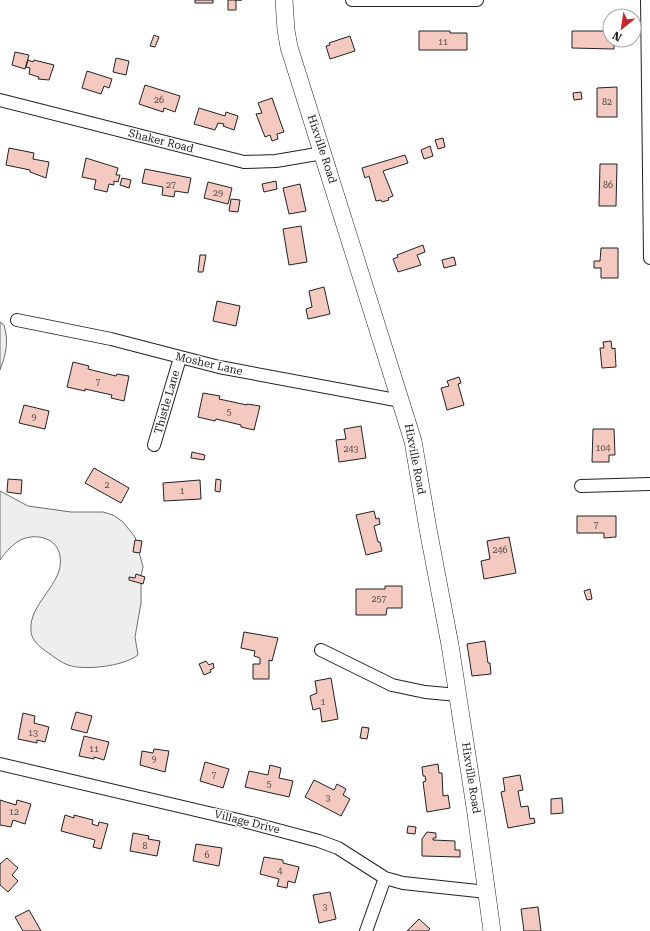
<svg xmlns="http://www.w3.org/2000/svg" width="650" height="931" font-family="'Roboto Serif',serif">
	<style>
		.green { fill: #eee; stroke: #6f6f6f }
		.building { fill: #f3c9c0; stroke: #222 }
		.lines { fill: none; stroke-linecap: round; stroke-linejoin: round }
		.street-casing { stroke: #222; stroke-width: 14 }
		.secondary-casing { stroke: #222; stroke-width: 18 }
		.street { stroke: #fff; stroke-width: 12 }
		.secondary { stroke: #fff; stroke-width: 17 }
		.labels { text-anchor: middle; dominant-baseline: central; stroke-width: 3; stroke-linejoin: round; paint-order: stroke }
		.number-label { font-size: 9px; fill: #564c4a }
		.street-label { font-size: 11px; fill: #222; stroke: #fff }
	</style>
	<rect width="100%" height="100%" fill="#fff"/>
	<path class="green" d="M0 322 4 325C9 342 6 354 0 370Z
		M0 491 28 506 71 512H103L113 515 123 522 135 537 143 567 141 576V603L135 637 138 655C124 666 85 671 68 665 60 662 53 656 47 652 40 647 31 640 31 631 28 603 65 584 60 556 57 536 32 532 17 542 11 546 4 554 0 560Z"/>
	<path class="building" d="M195 0H213V3H195Z
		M228 0H242H236V10H228Z
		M419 31H450V33H467V50H419Z
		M572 31H610V40H614V49L572 48Z
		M154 35 159 37 155 47 150 46Z
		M350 36 355 51 330 59 326 46 330 45 329 43Z
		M15 52 29 55 25 69 12 65Z
		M116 58 129 61 126 75 113 72Z
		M28 60 33 62 34 60 54 65 49 80 38 79 39 77 29 74 30 68 26 67Z
		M87 71 112 79 109 88 104 86 101 94 82 88Z
		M145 85 180 96 175 112 164 108 163 112 139 104Z
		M617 87V117H597V88Z
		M581 92 582 99 574 100 573 93Z
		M272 98 284 132 277 134 278 139 272 141 270 135 265 137 256 114 262 113 258 103Z
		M199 108 225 116 226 112 238 116 234 130 223 126 224 124 218 123 215 130 194 124Z
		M443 138 445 147 438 149 435 140Z
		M430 146 433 156 424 159 421 150Z
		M9 148 34 153 33 159 49 162 46 178 30 172V170L6 165Z
		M405 155 408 163 383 171 393 196 388 198 389 200 382 202 381 200 376 201 369 176 365 178 362 168Z
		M86 158 118 168 116 175H120L118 182 114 181V185L109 184 107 192 94 189 96 180 82 177Z
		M600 164H617L616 206H599Z
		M145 169 191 178 188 193 175 191 174 197 162 195 163 187 142 183Z
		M122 178 131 180 129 188 120 185Z
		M276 181 277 189 264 192 262 184Z
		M208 182 232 188 228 204 204 198Z
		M300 184 306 211 289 214 283 188Z
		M231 199 240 200 238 212 229 211Z
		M301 226 307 262 289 265 283 229Z
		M423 245 425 252 417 255 421 265 398 272 393 259 398 257 397 255Z
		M601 248H618V278H601V268H594V261H600Z
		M200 255H206L203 272H198Z
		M454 257 456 265 444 268 442 260Z
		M324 287 330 314 308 319 306 309 312 307 309 291Z
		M217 301 240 306 236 326 213 321Z
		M611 341 612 349 615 348 616 367 602 368 600 348H604L603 342Z
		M73 362 89 366 88 369 116 376 117 374 129 376 124 401 111 398 112 395 85 389V391L67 387Z
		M459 377 461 383 458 384 464 405 447 410 441 388 449 386 447 381Z
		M203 393 220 396 219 399 247 405V404L260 406 254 430 241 427V425L216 419 215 421 198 417Z
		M24 405 49 411 45 429 19 423Z
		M361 426 366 458 339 462 336 440 346 439 344 429Z
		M593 429H614L615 455H609V462H592Z
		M192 452 205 455 204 460 191 458Z
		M94 468 129 488 121 503 85 483Z
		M8 479 22 480 21 494 7 492Z
		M216 479 221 480 220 492 215 491Z
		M200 480 201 499 164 501 163 483Z
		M374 511 376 519 379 518 380 524 374 526 378 542H380L382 551 366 555 356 515Z
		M577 516H616V537L604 538V533H577Z
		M509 537 516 573 484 579 481 561 490 559 487 541Z
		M135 540 142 541 140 553 133 552Z
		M136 574 145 577 143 584 129 580V577L135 578Z
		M385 586H402V608H387L386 615H356V589H385Z
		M590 589 592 599 587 600 584 591Z
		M244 632 278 638 272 661 269 660V679H253V664H260V658L254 656 255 651 241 648Z
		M485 641 488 663H490L491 674 472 676 467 644Z
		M206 661 209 665 213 663 214 668 210 670 211 672 204 675 199 664Z
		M331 678 338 719 322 722 320 708 313 710 310 696 317 693 315 681Z
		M76 712 92 716 87 733 71 729Z
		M23 713 35 716 34 723 49 727 45 742 37 740V743L18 739Z
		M362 727 369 728 367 739 360 738Z
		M84 736 109 742 104 760 94 757V759L79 756Z
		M154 749 169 751 165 772 140 765 142 751 153 753Z
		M205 762 229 769 223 788 200 781Z
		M438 764 439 773H442L443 796 448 795 450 808 427 812 423 782 426 781 425 776H423L422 767Z
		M270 765 281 768 279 778 293 781 289 797 245 787 249 771 268 775Z
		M520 775 523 790 518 791 521 807 528 806 530 819 534 818 535 823 508 828 501 792 505 791 503 778Z
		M314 780 334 790 337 784 346 789 343 795 350 799 341 816 305 797Z
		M562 798 563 813 551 814V799Z
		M0 800 16 805 17 800 31 804 25 824 13 820 11 827 0 825Z
		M65 815 74 818V815L93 820 92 824 98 826 99 822 108 824 101 849 93 847 95 840 61 831Z
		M408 826 416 827 415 834 407 833Z
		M427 832 436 833V838H433V840L455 841V850H460V857L422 856V839Z
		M133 833 149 836 148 839 160 841 157 856 130 851Z
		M196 844 222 848 219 866 193 861Z
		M264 857 283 860V863L299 867 295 883 288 881 287 888 277 886 279 879 260 874Z
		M7 858 18 868 12 875 18 881 8 892 0 885V864Z
		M330 892 336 919 319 923 313 895Z
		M538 907 541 931H524L521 909Z
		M29 910 41 931H23L15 917Z
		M419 919 430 929 428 931H407Z"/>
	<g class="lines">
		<defs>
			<path id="street" d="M352 0H477
				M647 0 650 258
				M0 100 244 162 276 161 323 153
				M17 320 111 339 219 367 401 401
				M154 445 180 358
				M581 486 650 484
				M321 650 392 685 425 692 458 695
				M0 764 251 823 319 841 338 848 385 878 403 883 487 892
				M366 931 385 878"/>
			<path id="secondary" d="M284 0 286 30 289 47 413 441 428 529 450 645 475 807 492 931"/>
		</defs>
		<use href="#street" class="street-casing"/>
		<use href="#secondary" class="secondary-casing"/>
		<use href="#street" class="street"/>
		<use href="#secondary" class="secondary"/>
	</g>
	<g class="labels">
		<g class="number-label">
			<text x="443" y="42">11</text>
			<text x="159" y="100">26</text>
			<text x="607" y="102">82</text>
			<text x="171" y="185">27</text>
			<text x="608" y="185">86</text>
			<text x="218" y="193">29</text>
			<text x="98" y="382">7</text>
			<text x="229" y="412">5</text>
			<text x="34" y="417">9</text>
			<text x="603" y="448">104</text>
			<text x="351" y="449">243</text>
			<text x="107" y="485">2</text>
			<text x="182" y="491">1</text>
			<text x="596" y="525">7</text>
			<text x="500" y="550">246</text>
			<text x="379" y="599">257</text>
			<text x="323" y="702">1</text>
			<text x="33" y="733">13</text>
			<text x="94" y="749">11</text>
			<text x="154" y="759">9</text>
			<text x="214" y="775">7</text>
			<text x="269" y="784">5</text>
			<text x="328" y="798">3</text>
			<text x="14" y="812">12</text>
			<text x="145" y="846">8</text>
			<text x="207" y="855">6</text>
			<text x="280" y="871">4</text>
			<text x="325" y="907">3</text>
		</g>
		<g class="street-label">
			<text transform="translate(161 141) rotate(14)">Shaker Road</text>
			<text transform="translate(322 149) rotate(72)">Hixville Road</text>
			<text transform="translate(209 364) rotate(13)">Mosher Lane</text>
			<text transform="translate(167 402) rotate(-74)">Thistle Lane</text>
			<text transform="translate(415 459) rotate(79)">Hixville Road</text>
			<text transform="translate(471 778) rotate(81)">Hixville Road</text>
			<text transform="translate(247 822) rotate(14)">Village Drive</text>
		</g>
	</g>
	<g transform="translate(622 28) rotate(210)"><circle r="19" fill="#ffffff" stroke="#a7a7a7"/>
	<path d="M0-3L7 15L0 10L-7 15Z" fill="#c62828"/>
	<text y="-6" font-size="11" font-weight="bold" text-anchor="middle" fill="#222222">N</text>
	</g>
</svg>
